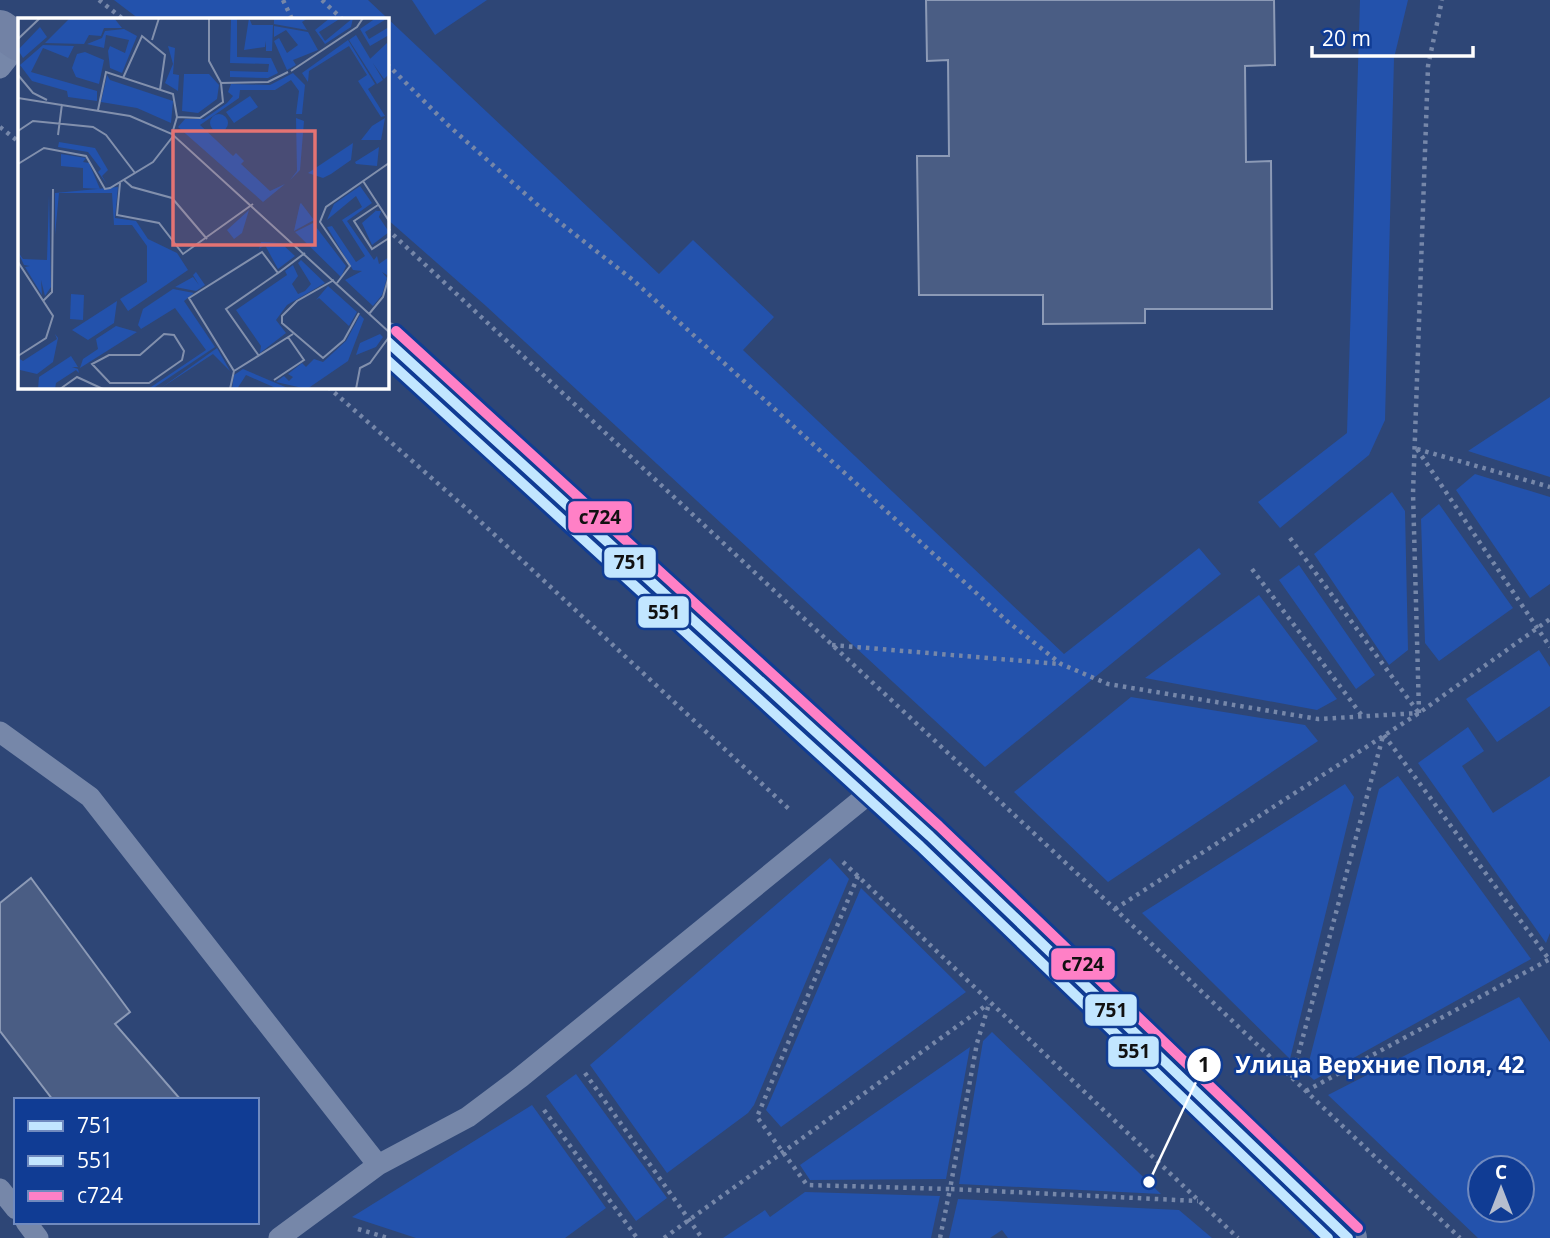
<svg xmlns="http://www.w3.org/2000/svg" width="1550" height="1238" font-family="'Open Sans',sans-serif">
	<style>
		.green { fill: #2352ac; fill-rule: evenodd }
		.building { fill: #4a5d84; stroke: #8c9ab6; stroke-width: 2 }
		.lines { fill: none; stroke-linecap: round; stroke-linejoin: round }
		.path { stroke: #7687a9; stroke-width: 4.5; stroke-dasharray: 3.5 5; stroke-linecap: butt }
		.lane { stroke: #7687a9; stroke-width: 21 }
		.secondary { stroke: #7282a5; stroke-width: 38 }
		.bus-1-casing { stroke: #103c94; stroke-width: 16 }
		.bus-2-casing { stroke: #103c94; stroke-width: 16 }
		.bus-3-casing { stroke: #103c94; stroke-width: 16 }
		.bus-1 { stroke: #c2e6ff; stroke-width: 10 }
		.bus-2 { stroke: #c2e6ff; stroke-width: 10 }
		.bus-3 { stroke: #ff80c6; stroke-width: 10 }
		.inset-road { fill: none; stroke: #8290ad; stroke-width: 2 }
		.view { fill: #e47373; fill-opacity: 0.15; stroke: #e47373; stroke-width: 3.5 }
		.inset-edge { fill: none; stroke: #fff; stroke-width: 3.5 }
		.leader { fill: none; stroke: #fff; stroke-width: 2.5 }
		.callout-dot { fill: #fff; stroke: #103c94; stroke-width: 2.5 }
		.mark-label { font-size: 21px; text-anchor: middle; font-weight: bold; fill: #111 }
		.callout-label { font-size: 23px; text-anchor: middle; font-weight: bold; fill: #fff; stroke: #103c94; stroke-width: 5; stroke-linejoin: round; paint-order: stroke }
		.line-badge { stroke: #103c94; stroke-width: 2.5 }
		.pale-badge-label { font-size: 19px; text-anchor: middle; font-weight: bold; fill: #111 }
	</style>
	<rect width="100%" height="100%" fill="#2e4676"/>
	<path class="green" d="M114 0H368L659 274 693 240 774 317 743 350 1064 654 1199 548 1221 574 985 767 486 306 387 219V19H139Z
		M412 0H487L435 35Z
		M1360 0H1408L1394 58 1385 420 1369 455 1280 528 1258 502 1347 433Z
		M1550 397V477L1468 451Z
		M1475 474 1550 497V584L1530 598 1456 490Z
		M1392 492 1405 511 1408 650 1389 665 1314 554Z
		M1439 504 1513 608 1439 661 1425 643 1421 519Z
		M1299 565 1375 675 1356 689 1279 580Z
		M1259 595 1337 699 1317 710 1145 678Z
		M1539 650 1550 667V706L1497 742 1466 699Z
		M1131 697 1305 725 1318 741 1108 882 1014 792Z
		M1468 727 1484 751 1462 766 1493 813 1550 776V933L1546 943 1418 763Z
		M1398 776 1531 959 1314 1080 1306 1073 1379 789Z
		M1345 784 1354 797 1290 1059 1142 913Z
		M830 858 849 879 754 1105 748 1113 667 1173 590 1065Z
		M861 888 966 992 781 1127 766 1110Z
		M1519 997 1550 1042V1238H1478L1328 1095ZM1480 1168H1522V1210H1480Z
		M992 1032 1161 1194 959 1184 983 1041Z
		M970 1047 946 1179 810 1180 800 1165Z
		M576 1074 667 1198 636 1221 546 1096Z
		M532 1105 606 1208 565 1238H416L352 1217Z
		M805 1192 940 1196 931 1238H723L765 1210 770 1217Z
		M958 1199 1179 1210 1212 1238H1008L1002 1230 990 1238H949Z"/>
	<path class="building" d="M926 0H1274L1275 65 1245 66 1246 162 1271 161 1272 309H1145V323L1043 324V295H919L917 156H949L948 60 927 61Z
		M31 878 130 1012 115 1024 181 1100H53L0 1031V903Z"/>
	<g class="lines">
		<path class="path" d="M99 0 123 19
			M283 0 292 19
			M322 0 342 19
			M387 64 448 125 540 207 633 280 1007 621 1061 664 1108 684 1318 719 1419 713
			M0 127 19 142
			M387 229 1115 909 1460 1238
			M328 387 468 510 790 810
			M1417 449 1550 647
			M1417 449 1550 487
			M1290 538 1418 712
			M1252 569 1363 717
			M832 645 1060 664
			M1419 713 1413 493 1428 66 1442 0
			M1384 735 1548 958
			M843 862 1238 1238
			M858 876 757 1117 807 1185 950 1189 977 1043 989 1004
			M1115 909 1419 713 1550 619
			M585 1073 702 1238
			M1292 1078 1383 736
			M1306 1091 1550 959
			M544 1110 637 1238
			M358 1229 388 1238
			M664 1238 988 1004
			M940 1238 950 1189 1198 1201"/>
		<path class="lane" d="M0 68 19 44
			M0 732 90 797 378 1165
			M0 1189 16 1209
			M26 1222 38 1238
			M279 1238 378 1165 468 1117 521 1077 876 788"/>
		<path class="secondary" d="M0 29 19 42
			M387 341 930 836 1348 1238"/>
		<defs>
			<path id="bus-1" d="M387 341 930 836 1348 1238"/>
			<path id="bus-2" d="M387 360 920 846 1328 1238"/>
			<path id="bus-3" d="M396 331 939 826 1358 1228"/>
		</defs>
		<use href="#bus-1" class="bus-1-casing"/>
		<use href="#bus-2" class="bus-2-casing"/>
		<use href="#bus-3" class="bus-3-casing"/>
		<use href="#bus-1" class="bus-1"/>
		<use href="#bus-2" class="bus-2"/>
		<use href="#bus-3" class="bus-3"/>
	</g>
	<g transform="translate(18 18)">
		<rect width="371" height="371" fill="#2e4676"/>
		<path d="M52 0H96L104 10H86L83 18 71 17 66 26 27 25ZM205 0H219V39L253 40 260 55 250 60 212 59V53L250 54 251 46 212 45 213 1ZM231 0 234 7H255L254 33H248V23L247 29 226 32ZM256 0H290L284 4 289 12 256 6ZM312 0H323L301 14 307 23 335 0 333 9 307 26 297 12ZM358 0H370L347 14 351 21 371 9V17L352 28 342 11ZM256 8 290 14 300 32 275 42 278 47 269 52 256 23 261 20 269 35 280 27 268 12 256 19ZM22 9 29 19 5 40 0 32ZM106 11 119 18 104 55 92 50 90 33 92 28 107 35 111 22 88 17 86 30 69 26 84 20 87 13ZM338 17 365 62 359 66 331 22ZM330 22 357 66 350 71 367 98 363 99 340 63 349 57 331 28 291 53 290 64 284 55ZM369 25 371 56 366 61 352 41ZM25 27 56 28 50 40 25 30 13 54 79 73V83L50 79 49 73 14 63 2 47ZM150 28 157 30 155 56 161 57 160 73 147 65 155 46ZM67 34 86 42 81 66 58 59 54 50 59 36ZM275 55 287 67 284 96H278L281 73 273 62 257 72H222L221 80 182 107 215 138 218 135 226 143 223 146 252 173 267 166 245 184 160 109 167 101H186L209 85 215 78 210 74 213 66 252 67ZM166 56H191L201 67 199 81 180 95 164 93ZM89 57 92 62 155 83 153 105 119 90 83 84ZM232 78 240 89 216 105 208 94ZM192 105a9 9 0 1 1 18 0a9 9 0 1 1-18 0ZM278 100 286 103 282 152 272 162 279 153ZM367 100 363 122H343L354 108ZM41 124 77 130 90 152 84 158 89 166 80 154 83 151 70 134 40 129ZM335 125 333 142 313 156 305 160 290 155ZM361 129 359 148 338 146 337 144ZM43 136 68 140 65 144 71 145 82 171 65 170V150L43 148ZM342 168 354 185 329 203 356 242 359 238 361 246 371 239 369 257 364 254 369 260 364 277 355 288 327 262 344 253 335 252 309 209 314 208 338 244 347 238 324 202 344 189 338 178 309 202 316 186ZM100 169 97 200 118 203 130 221 159 235 170 252 110 293 102 281 129 264V228L114 207H96L94 175H41L37 217V175ZM31 177 33 269 27 278 23 262 24 277 7 249 12 248 6 247 0 234 5 241 29 242ZM283 185 296 202 276 213 282 186ZM361 190 357 193H363L361 199 371 214 354 227 344 205ZM231 192 224 215 216 221 209 212ZM295 205 328 248 323 259 277 214ZM243 224 263 225 277 238 260 251 247 227 241 231ZM283 242 307 265 269 287 258 302 268 315 242 335 243 328 218 292 269 257 267 253 275 247 280 258 274 266 280 276 287 273 293 266 280 245ZM178 254 187 267 178 273 157 269 175 259 181 267 175 257ZM310 268 339 294 331 308 301 280 298 282ZM155 271 176 275 166 283 197 329 134 371H130L188 332 157 290 123 311 120 307 125 291ZM53 276 66 277 65 302 52 301ZM99 283 96 305 70 322 54 312ZM342 297 346 301 330 343 289 371 258 364 266 358 271 363 275 359 270 356 284 345 288 349 296 341 305 344 328 323ZM98 308 119 314 62 350 65 341 80 331 78 321ZM37 316 40 320 35 344 19 356 2 352 0 340 5 343 39 321ZM362 316 365 319 358 329 338 337 342 325ZM199 330 212 353 195 336 143 370ZM53 338 60 349H54L60 351 61 355 58 352 38 365 37 371H20L21 359ZM225 351 272 371H260L228 357 219 371H214L216 357Z" fill="#2352ac"/>
		<path class="inset-road" d="M191 0V43L203 65M0 21 22 0M134 22 141 0M273 53 339 9 345 0M0 57 15 75 29 82M105 60 124 18 147 37 142 72M0 80 112 98 154 116 371 314M80 92 88 54 155 76 159 99M0 113 15 103 75 109 88 117 117 155M154 116 159 99 182 100 205 84 203 65 250 64 270 54M40 117 44 86M0 146 26 130 68 138 87 171 92 170 135 144 156 117M106 162 114 169 154 180 189 221M345 163 371 203M102 165 99 197 141 205 165 236 235 186M360 187 336 203 354 231 371 220M0 244 35 298 28 320 0 338M316 262 279 283 264 298V305L305 340 326 322 341 295M319 265 332 248 302 204 308 189 371 145M25 283 34 274 35 171M351 296 365 279 371 258M146 316 156 317 166 333 164 342 131 365H92L74 346 91 337H122ZM241 338 208 291 260 255M216 353 275 316M256 362 286 342 270 319M42 371 59 359 85 371M212 371 216 353 171 280 244 234 260 255 287 235M338 371 342 350 352 345 371 319"/>
		<path class="view" d="M155 113H297V227H155Z"/>
		<rect width="371" height="371" class="inset-edge"/>
	</g>
	<path class="leader" d="M1149 1182L1204 1065"/>
	<g class="callout-dot">
		<circle cx="1149" cy="1182" r="7"/>
		<circle cx="1204" cy="1065" r="18"/>
	</g>
	<g class="mark-label">
		<text x="1204" y="1072">1</text>
	</g>
	<g class="callout-label">
		<text x="1380" y="1073">Улица Верхние Поля, 42</text>
	</g>
	<g class="line-badge">
		<rect x="567" y="500" width="66" height="34" rx="7" fill="#ff80c6"/>
		<rect x="603" y="546" width="54" height="33" rx="7" fill="#c2e6ff"/>
		<rect x="637" y="595" width="53" height="34" rx="7" fill="#c2e6ff"/>
		<rect x="1050" y="947" width="66" height="34" rx="7" fill="#ff80c6"/>
		<rect x="1084" y="993" width="54" height="34" rx="7" fill="#c2e6ff"/>
		<rect x="1107" y="1035" width="53" height="33" rx="7" fill="#c2e6ff"/>
	</g>
	<g class="pale-badge-label">
		<text x="600" y="524">с724</text>
		<text x="630" y="569">751</text>
		<text x="664" y="619">551</text>
		<text x="1083" y="971">с724</text>
		<text x="1111" y="1017">751</text>
		<text x="1134" y="1058">551</text>
	</g>
	<rect x="14" y="1098" width="245" height="126" fill="#103c94" stroke="#708abf" stroke-width="2"/>
	<rect x="28" y="1121" width="35" height="10" fill="#c2e6ff" stroke="#708abf" stroke-width="2"/>
	<text x="77" y="1133" font-size="21" fill="#ffffff">751</text>
	<rect x="28" y="1156" width="35" height="10" fill="#c2e6ff" stroke="#708abf" stroke-width="2"/>
	<text x="77" y="1168" font-size="21" fill="#ffffff">551</text>
	<rect x="28" y="1191" width="35" height="10" fill="#ff80c6" stroke="#708abf" stroke-width="2"/>
	<text x="77" y="1203" font-size="21" fill="#ffffff">с724</text>
	<g transform="translate(1501 1189)"><circle r="33" fill="#103c94" stroke="#708abf" stroke-width="2"/>
	<path d="M0-5L12 26L0 18L-12 26Z" fill="#b6becf"/>
	<text y="-10" font-size="19" font-weight="bold" text-anchor="middle" fill="#ffffff">С</text>
	</g>
	<path d="M1312 46v10h161v-10" fill="none" stroke="#ffffff" stroke-width="3.5"/>
	<text x="1322" y="46" font-size="21" fill="#ffffff" stroke="#103c94" stroke-width="5" paint-order="stroke">20 m</text>
</svg>
